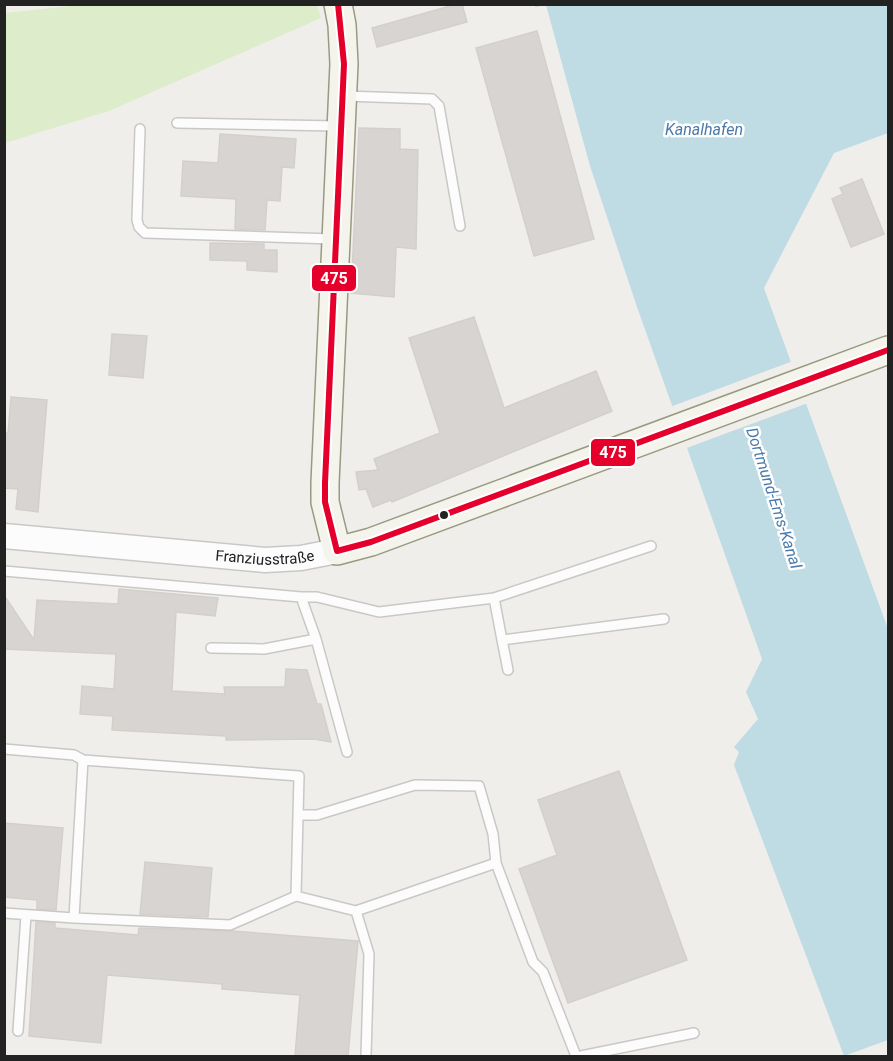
<svg xmlns="http://www.w3.org/2000/svg" width="893" height="1061" font-family="Roboto,sans-serif">
	<style>
		.grass { fill: #ddeccb }
		.water { fill: #bfdbe3 }
		.pier { fill: #f0eeeb }
		.building { fill: #d7d4d2; stroke: #d3d0cc; stroke-width: 1.5 }
		.lines { fill: none; stroke-linecap: round; stroke-linejoin: round }
		.service-casing { stroke: #c9c8c7; stroke-width: 12 }
		.tertiary-casing { stroke: #c9c8c7; stroke-width: 27 }
		.secondary-casing { stroke: #999a82; stroke-width: 30 }
		.service { stroke: #fdfcfc; stroke-width: 9 }
		.tertiary { stroke: #fdfcfc; stroke-width: 24 }
		.secondary { stroke: #f4f4ed; stroke-width: 27 }
		.bus-1-casing { stroke: #fff; stroke-width: 10 }
		.bus-1 { stroke: #e4002b; stroke-width: 6 }
		.bus-dot { fill: #222; stroke: #fff; stroke-width: 2 }
		.labels { text-anchor: middle; dominant-baseline: central; stroke-width: 5; stroke-linejoin: round; paint-order: stroke }
		.street-label { font-size: 15px; fill: #222; stroke: #fff }
		.water-label { font-size: 16px; font-style: italic; fill: #4a7aab; stroke: #fff }
		.line-badge { stroke: #fff; stroke-width: 2 }
		.badge-label { font-size: 16px; text-anchor: middle; font-weight: bold; fill: #fff }
	</style>
	<rect width="100%" height="100%" fill="#f0eeeb"/>
	<path class="grass" d="M80 5H317L321 18 109 111 5 143V13Z"/>
	<path class="water" d="M535 5H888V133L834 153 764 288 888 629V1040L844 1056 734 765 739 752 734 747 758 719 746 692 762 659 637 307 590 166 546 5 535 7Z"/>
	<path class="pier" d="M793 361 808 403 684 449 670 407Z"/>
	<path class="building" d="M457 4H462L467 22 377 47 372 28Z
		M537 31 594 239 534 256 476 48Z
		M359 128 400 129V149L418 150 416 249 396 247 394 297 351 293Z
		M220 134 296 139 294 168 282 167 280 201 267 200 265 230 235 229 236 199 181 196 183 161 218 163Z
		M862 179 884 234 851 247 832 199 843 194 840 188Z
		M210 243 264 244V250H277V272L247 270V261L210 260Z
		M474 317 504 408 596 371 612 411 392 502 391 500 373 507 366 489 359 490 356 472 378 470 374 459 440 433 409 338Z
		M112 334 147 336 143 378 109 375Z
		M11 397 47 400 38 512 16 509 18 489 4 488V433H8Z
		M119 589 218 598 215 616 176 612 172 691 225 694 224 687H285L286 669 307 670 317 704H321L331 742 314 739 226 740V736L112 730 113 716 80 714 82 686 114 689 116 654 4 649V595L34 640 37 600 118 604Z
		M619 771 687 960 568 1003 519 869 557 855 538 800Z
		M4 823 63 828 56 910 37 909V900L4 897Z
		M145 862 212 868 208 917 140 914Z
		M36 922 55 923V928L138 935 139 928 233 931 358 941 348 1056H295L300 995 222 989V984L107 975 101 1043 29 1036Z"/>
	<g class="lines">
		<defs>
			<path id="service" d="M345 96 432 99 439 106 460 226
				M177 123 338 126
				M140 129 137 220 139 227 145 233 334 239
				M4 571 301 597 316 639 347 752
				M301 597H317L379 612 494 598 651 546
				M494 598 502 640 664 619
				M502 640 508 670
				M211 648 264 649 316 639
				M4 749 74 755 83 760 74 918 4 913
				M298 815H317L415 785 479 786 493 834 496 863 533 962 543 972 576 1056
				M296 896 356 911 496 863
				M356 911 369 954 366 1056
				M74 918 230 925 296 896 299 776 83 760
				M18 1031 26 915
				M581 1056 694 1033"/>
			<g id="tertiary">
				<path id="s1" d="M4 536 265 560 301 558 337 551"/>
			</g>
			<path id="secondary" d="M338 4 342 25 344 64 325 483V502L337 551 371 542 888 350"/>
		</defs>
		<use href="#service" class="service-casing"/>
		<use href="#tertiary" class="tertiary-casing"/>
		<use href="#secondary" class="secondary-casing"/>
		<use href="#service" class="service"/>
		<use href="#tertiary" class="tertiary"/>
		<use href="#secondary" class="secondary"/>
		<defs>
			<path id="bus-1" d="M337 551 371 542 888 350
				M337 551 325 502V483L344 64 338 4"/>
		</defs>
		<use href="#bus-1" class="bus-1-casing"/>
		<use href="#bus-1" class="bus-1"/>
	</g>
	<circle class="bus-dot" cx="444" cy="515" r="5"/>
	<g class="labels">
		<g class="street-label">
			<text stroke="none"><textPath href="#s1" startOffset="262">Franziusstraße</textPath></text>
		</g>
		<g class="water-label">
			<text x="704" y="129">Kanalhafen</text>
			<text transform="translate(774 498) rotate(72)">Dortmund-Ems-Kanal</text>
		</g>
	</g>
	<g class="line-badge">
		<rect x="311" y="264" width="46" height="28" rx="6" fill="#e4002b"/>
		<rect x="590" y="438" width="46" height="29" rx="6" fill="#e4002b"/>
	</g>
	<g class="badge-label">
		<text x="334" y="284">475</text>
		<text x="613" y="458">475</text>
	</g>
	<rect width="893" height="1061" fill="none" stroke="#222222" stroke-width="12"/>
</svg>
